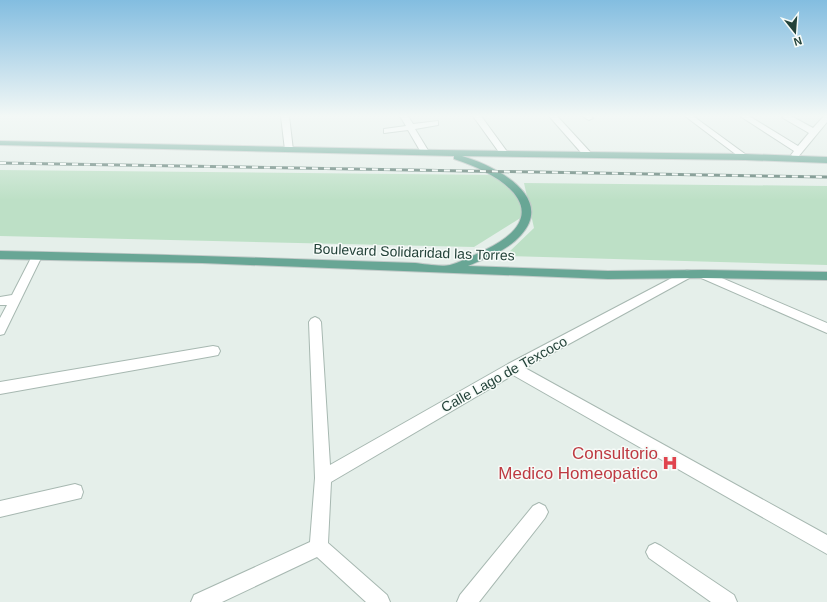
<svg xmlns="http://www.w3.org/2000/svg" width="827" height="602" font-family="Helvetica,sans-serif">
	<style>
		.green { fill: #bde0c6 }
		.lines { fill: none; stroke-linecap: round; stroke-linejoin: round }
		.minor-casing { stroke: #a7b8b1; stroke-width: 2 }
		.major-casing { stroke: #c1cac8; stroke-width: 2 }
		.minor { fill: #fff; fill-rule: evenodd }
		.major { fill: #68a695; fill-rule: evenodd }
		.rail-casing { stroke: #5e7d74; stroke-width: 3 }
		.rail { stroke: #f6fbf8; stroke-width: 2; stroke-dasharray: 6; stroke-linecap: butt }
		.labels { text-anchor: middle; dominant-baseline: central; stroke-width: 3; stroke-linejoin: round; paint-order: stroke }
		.street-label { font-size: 14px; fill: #234239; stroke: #f6fbf8 }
		.near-health-label { font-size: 17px; fill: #be3a42; stroke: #f6fbf8; text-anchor: end }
	</style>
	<rect width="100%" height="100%" fill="#e5efea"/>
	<path class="green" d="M0 170 497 175C510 188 522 197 522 217L474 247 0 236Z
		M524 183 827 186V265L505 256 534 228Z"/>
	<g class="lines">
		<defs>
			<path id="minor" d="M281 116H289L293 150 292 152H286L285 150Z
				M400 116H408L413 124 438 121V125L415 129 429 152 428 154H422L408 130 384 133V129L406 126Z
				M473 116H481L508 153 507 155H501Z
				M549 116H557L591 153 592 155 591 157H585Z
				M582 116H590L593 118 589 120Z
				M685 116H693L749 157 748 159H742Z
				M740 116H749L798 146 809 133 783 118 782 116H791L813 128 824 116H827V122L798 157 795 158 791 155 794 151Z
				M37 252 41 253 42 256 4 334 0 335V318L7 305H0V297L12 295 32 256 33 253Z
				M687 270 691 271 693 274 691 277 525 368 827 535V554L513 375 331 482 328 543 387 595 390 602H366L317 557 222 602H191L194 595 310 542 315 478 309 322 311 319 315 317 319 319 321 322 330 465 508 364Z
				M703 270 827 323V333L699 277 697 274 699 271Z
				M213 346 218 347 220 351 218 355 213 356 0 394V382Z
				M75 484 81 486 83 492 81 498 0 517V501Z
				M539 503 545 506 548 512 545 518 479 602H457L460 595 533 506Z
				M655 543 661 546 734 595 737 602H711L649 558 646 552 649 546Z"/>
			<path id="major" d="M0 141 440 150 745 154 827 157V163L745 160 462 156C493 165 556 196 521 235 508 250 486 258 468 266L608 271 703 270 827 272V280L703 278 608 279 202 263 0 259V251C107 253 215 256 322 260 353 261 384 262 415 263 424 264 441 267 450 265 461 262 474 255 485 250 560 214 505 175 454 159V156L0 145Z"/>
		</defs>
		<use href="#minor" class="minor-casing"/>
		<use href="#major" class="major-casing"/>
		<use href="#minor" class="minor"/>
		<use href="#major" class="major"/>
		<defs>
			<path id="rail" d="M0 163 827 177"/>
		</defs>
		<use href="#rail" class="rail-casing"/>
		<use href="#rail" class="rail"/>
	</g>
	<linearGradient id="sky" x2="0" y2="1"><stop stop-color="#83bde0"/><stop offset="0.58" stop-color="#f3f8f6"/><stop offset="1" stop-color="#f3f8f6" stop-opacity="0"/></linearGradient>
	<rect width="827" height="200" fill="url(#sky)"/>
	<defs>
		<symbol id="hospital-bare" viewBox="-9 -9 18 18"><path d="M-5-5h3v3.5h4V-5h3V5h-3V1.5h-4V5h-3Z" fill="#e0444e" stroke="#f6fbf8" stroke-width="2.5" paint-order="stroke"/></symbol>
	</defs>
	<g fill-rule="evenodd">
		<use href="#hospital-bare" x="659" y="452" width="22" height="22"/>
	</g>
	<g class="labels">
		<g class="street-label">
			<text transform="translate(414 252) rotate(2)">Boulevard Solidaridad las Torres</text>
			<text transform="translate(504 374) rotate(-29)">Calle Lago de Texcoco</text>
		</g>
		<g class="near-health-label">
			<text x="658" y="453">Consultorio<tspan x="658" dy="20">Medico Homeopatico</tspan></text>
		</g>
	</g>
	<g transform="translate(795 32) rotate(163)" stroke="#f6fbf8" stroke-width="3" paint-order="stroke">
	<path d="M0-3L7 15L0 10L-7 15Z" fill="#234239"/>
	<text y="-6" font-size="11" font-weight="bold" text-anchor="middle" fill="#234239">N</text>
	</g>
</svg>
